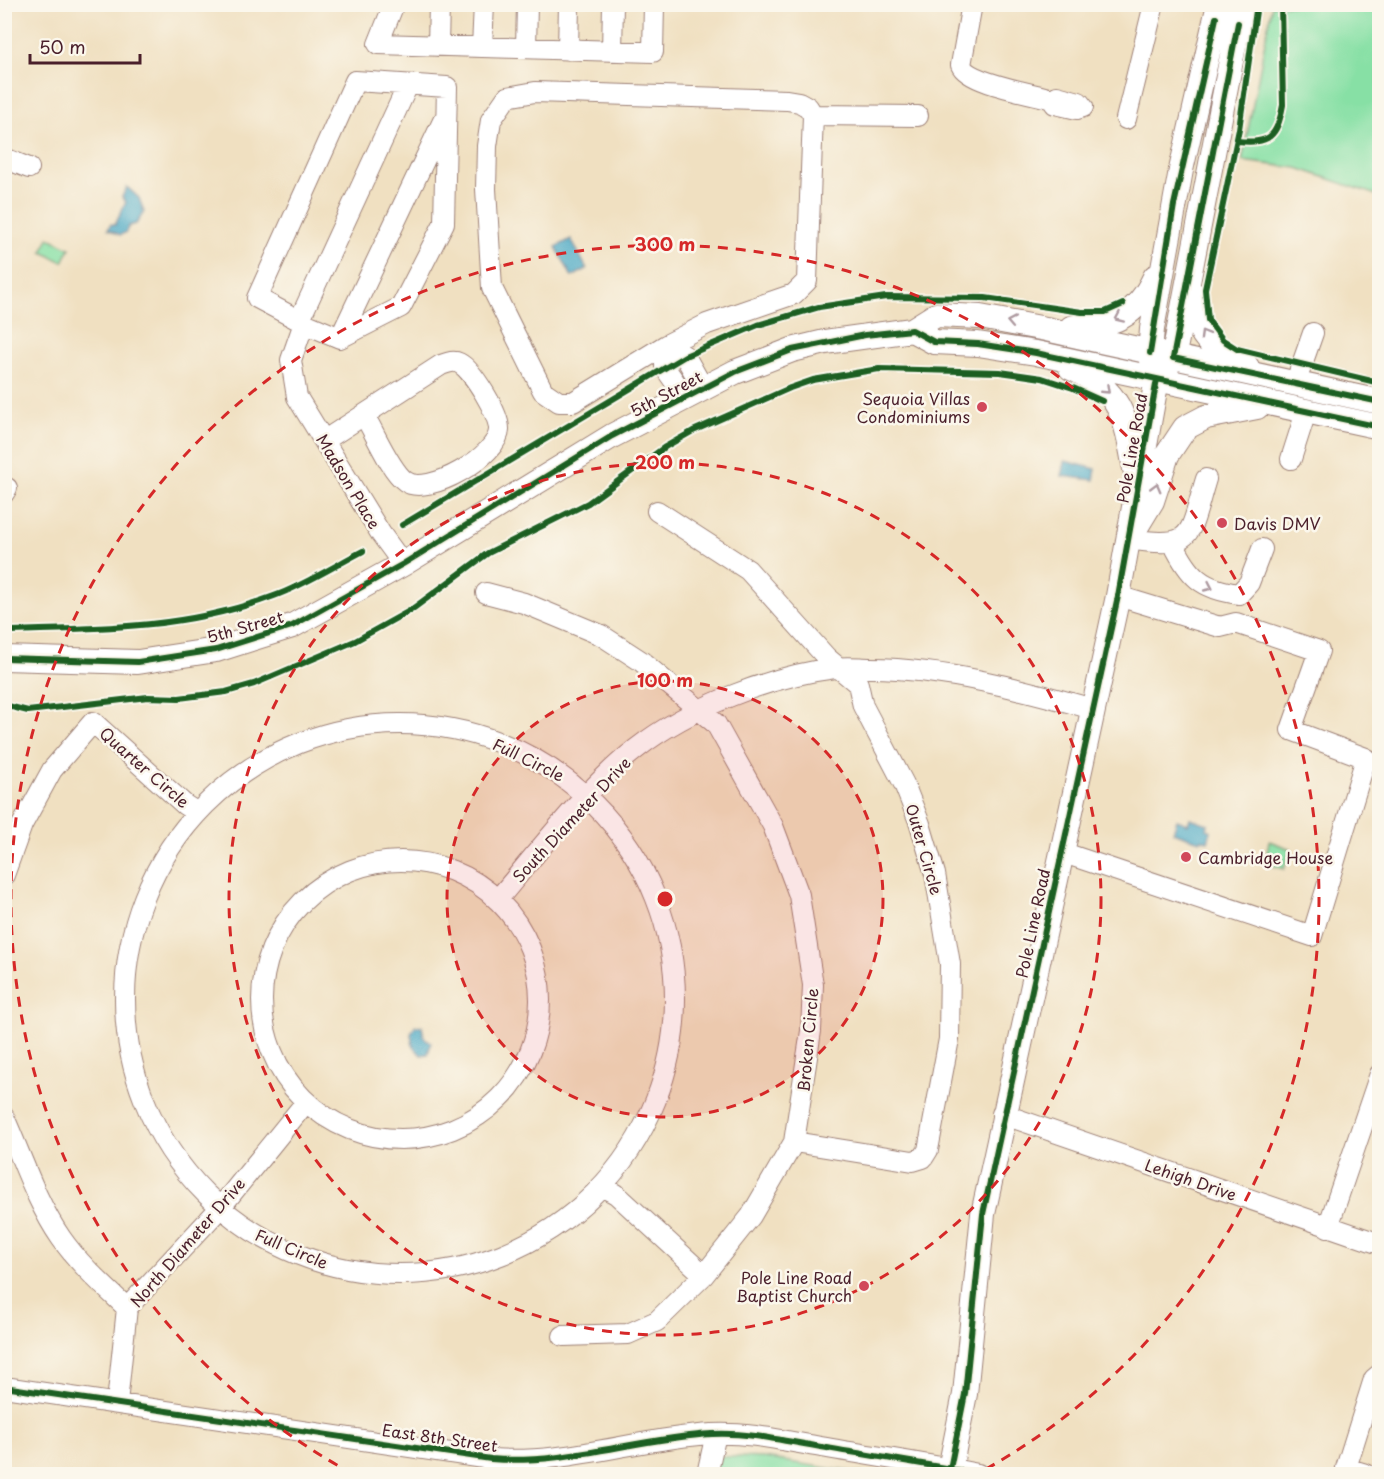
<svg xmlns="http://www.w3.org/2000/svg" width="1384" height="1479" font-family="'Playpen Sans',sans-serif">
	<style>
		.green { fill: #87e0a5; stroke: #688068; stroke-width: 1.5 }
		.water { fill: #44a6c3; stroke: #476277; stroke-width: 1.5 }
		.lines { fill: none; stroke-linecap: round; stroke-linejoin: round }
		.minor-casing { stroke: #9d8076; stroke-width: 22 }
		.major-casing { stroke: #9d8076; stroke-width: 26 }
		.minor { stroke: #fff; stroke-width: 20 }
		.major { stroke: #fff; stroke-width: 24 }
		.cycleway-casing { stroke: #fbf7ec; stroke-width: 10 }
		.cycleway { stroke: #1b5e20; stroke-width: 6 }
		.oneway { stroke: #ae9aa0 }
		.ring { fill: none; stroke: #d62828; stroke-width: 3; stroke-dasharray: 10 8 }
		.poi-dot { fill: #d1495b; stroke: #fbf7ec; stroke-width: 2 }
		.labels { text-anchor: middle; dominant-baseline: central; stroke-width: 5; stroke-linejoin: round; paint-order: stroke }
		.street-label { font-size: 16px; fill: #4a1f2b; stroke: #fbf7ec }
		.poi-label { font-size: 16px; fill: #4a1f2b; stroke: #fbf7ec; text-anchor: end }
		.centre { fill: #d62828; stroke: #fbf7ec; stroke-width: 3 }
		.ring-label { font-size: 18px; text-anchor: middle; font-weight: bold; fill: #d62828; stroke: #fbf7ec; stroke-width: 5; stroke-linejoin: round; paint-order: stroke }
	</style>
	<rect width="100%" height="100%" fill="#fbf7ec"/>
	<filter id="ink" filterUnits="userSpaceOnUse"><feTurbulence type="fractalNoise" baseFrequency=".0167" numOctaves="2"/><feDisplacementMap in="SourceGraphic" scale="12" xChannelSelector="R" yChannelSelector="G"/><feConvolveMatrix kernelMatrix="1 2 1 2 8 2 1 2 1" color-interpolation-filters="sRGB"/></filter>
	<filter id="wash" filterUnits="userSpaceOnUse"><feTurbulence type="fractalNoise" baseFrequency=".008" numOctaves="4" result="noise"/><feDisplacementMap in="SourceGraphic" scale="24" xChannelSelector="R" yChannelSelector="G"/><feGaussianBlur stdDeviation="1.35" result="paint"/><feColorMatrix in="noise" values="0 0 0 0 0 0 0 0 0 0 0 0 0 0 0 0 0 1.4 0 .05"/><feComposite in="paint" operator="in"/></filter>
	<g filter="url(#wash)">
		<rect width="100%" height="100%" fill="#f0e0c1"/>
		<path class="green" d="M1272 5H1379V196L1297 168 1242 161Z
			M49 238 70 248 63 262 42 252Z
			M1269 841 1291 849 1284 869 1265 863Z
			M706 1456 764 1458 864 1474H703Z"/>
		<path class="water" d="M127 187 139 198 144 212 136 224 129 226 125 233 120 235 108 229 111 224 115 225 126 202 122 197Z
			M571 239 587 269 572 277 556 247Z
			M1065 461 1096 469 1094 480 1062 476Z
			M1190 818 1208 824 1207 829 1211 831 1208 841 1201 839 1200 841 1173 832 1177 820 1188 824Z
			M415 1026H422L424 1037 431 1043 428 1054 421 1055 413 1046 411 1034Z"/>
	</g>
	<g filter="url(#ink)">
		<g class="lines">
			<defs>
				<path id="minor" d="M394 4 378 44 653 52 654 4
					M972 4 961 65C968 83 1032 93 1052 99L1055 104 1077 109 1083 107 1079 102 1057 96 1052 99
					M438 46 439 4
					M482 47 484 4
					M526 48 527 4
					M568 50 569 4
					M612 51 613 4
					M355 81 447 87 444 223 401 307 340 338 304 323 257 298Z
					M535 92 787 100 799 102 808 107 813 115 807 281 794 294 707 324 666 345 573 402H559L543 391 492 288 486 189 487 146 491 120 507 97Z
					M813 115 918 116
					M1126 119 1154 4
					M4 158 29 168
					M299 321 408 85
					M304 323 291 360 297 397 381 534 403 564
					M340 338 443 121
					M1295 384 1313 333
					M686 398 665 368 666 345 685 356 703 388
					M325 440 441 365C447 363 453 360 459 363 473 370 499 414 499 429 500 455 427 498 405 481 390 470 374 431 364 415
					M1291 459 1306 412
					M4 493 7 488
					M657 511 748 570 827 658 858 684 863 706 904 784 920 824 935 874 950 964 949 1039 928 1150 923 1158 913 1161 794 1142
					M1129 539C1196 549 1188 537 1206 479
					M1173 543C1189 576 1201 589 1239 594L1249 583 1262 549
					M486 593 524 603 601 635 641 661 716 724 773 826 799 895 813 985 811 1031 794 1142 751 1216 704 1275 657 1321 628 1334 563 1336
					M125 999a275 275 0 1 1 550 0a275 275 0 1 1-550 0Z
					M1061 852 1312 936 1366 758 1291 730 1319 651 1236 623 1220 627 1118 596
					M262 1000a139 139 0 1 1 278 0a139 139 0 1 1-278 0Z
					M4 875 22 825 52 770 93 722 185 805 196 812
					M498 899C539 851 586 788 636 749 688 708 770 676 835 668 847 666 860 668 871 668 946 669 1022 689 1093 709
					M1002 1114 1380 1244
					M4 1117C22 1157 36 1202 61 1238 79 1264 104 1286 127 1308
					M603 1187 616 1194 704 1275
					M1328 1227 1380 1074
					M4 1387 491 1459C567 1465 637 1438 712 1434 748 1432 785 1441 821 1447 873 1456 926 1464 978 1474
					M117 1403 127 1308 220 1208 306 1102
					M707 1474 716 1434
					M1366 1474 1346 1468 1374 1379 1380 1374"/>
				<path id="major" d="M1192 293C1193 336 1213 349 1247 367
					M1071 328C1113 325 1136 318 1155 277
					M912 330 934 342 978 344 1036 353 1380 427
					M1071 368C1122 390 1126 419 1135 469
					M1164 370 1173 358 1177 339 1242 4
					M1135 529 1152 501 1167 455 1185 428 1206 417 1257 407
					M4 658 138 662 216 650 292 626 403 564 612 436 735 372 792 350 825 342 912 330 936 315 980 317 1046 329 1380 402
					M949 1474 965 1394 983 1214 1118 596 1157 379 1150 353 1152 329 1181 170 1219 4"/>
			</defs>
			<use href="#minor" class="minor-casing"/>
			<use href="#major" class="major-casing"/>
			<use href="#minor" class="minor"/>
			<use href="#major" class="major"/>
			<defs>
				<path id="cycleway" d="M1257 4 1239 129 1205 289 1208 320 1223 340 1237 349 1380 383
					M1238 23 1173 358 1380 402
					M1237 141C1269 144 1277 138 1283 105L1281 4
					M1150 353 1174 205 1216 18
					M402 525 685 356 758 325 819 307 886 297 985 298 1082 312H1105L1123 304
					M4 631C96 629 187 629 274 596 305 585 334 566 363 551
					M4 658 138 662 216 650 292 626 403 564 612 436 735 372 792 350 865 335 912 330 934 342 978 344 1036 353 1380 427
					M4 705 28 711 148 697 179 698 226 692 254 684 355 641 411 610 488 553 588 503 665 447 693 431 790 388 813 380 879 369 1000 372 1042 378 1073 388 1102 401
					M4 1387 491 1459C567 1465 637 1438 712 1434 748 1432 785 1441 821 1447 873 1456 926 1464 978 1474
					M949 1474 965 1394 983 1214 1118 596 1157 379"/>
			</defs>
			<use href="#cycleway" class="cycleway-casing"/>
			<use href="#cycleway" class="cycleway"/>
		</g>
		<defs><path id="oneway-chevron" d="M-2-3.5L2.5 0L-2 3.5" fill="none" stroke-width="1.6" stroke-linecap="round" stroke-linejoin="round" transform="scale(1.5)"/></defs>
		<g class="oneway">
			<use href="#oneway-chevron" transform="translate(1119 318) rotate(156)"/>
			<use href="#oneway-chevron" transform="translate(1011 322) rotate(-169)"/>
			<use href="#oneway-chevron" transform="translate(1204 334) rotate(-120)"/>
			<use href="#oneway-chevron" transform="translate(1106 390) rotate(43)"/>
			<use href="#oneway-chevron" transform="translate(1156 487) rotate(-75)"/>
			<use href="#oneway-chevron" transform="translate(1209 587) rotate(25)"/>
		</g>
	</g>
	<circle cx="665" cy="899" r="218" fill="#d62828" fill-opacity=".12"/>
	<g class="ring">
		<circle cx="665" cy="899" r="218"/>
		<circle cx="665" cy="899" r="436"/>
		<path d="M353 1474A654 654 0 1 1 977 1474"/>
	</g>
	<g class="poi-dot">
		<circle cx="982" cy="407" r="6"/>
		<circle cx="1222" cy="523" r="6"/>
		<circle cx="1186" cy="857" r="6"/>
		<circle cx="864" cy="1286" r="6"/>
	</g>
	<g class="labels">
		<g class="street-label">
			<text transform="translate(666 393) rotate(-28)">5th Street</text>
			<text transform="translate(1131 448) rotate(-80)">Pole Line Road</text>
			<text transform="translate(349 481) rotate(59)">Madson Place</text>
			<text transform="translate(245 626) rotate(-16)">5th Street</text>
			<text transform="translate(529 759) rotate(26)">Full Circle</text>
			<text transform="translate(145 767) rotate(41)">Quarter Circle</text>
			<text transform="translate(571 819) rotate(-47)">South Diameter Drive</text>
			<text transform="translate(925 849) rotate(74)">Outer Circle</text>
			<text transform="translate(1032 923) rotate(-78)">Pole Line Road</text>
			<text transform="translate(807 1040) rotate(-85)">Broken Circle</text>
			<text transform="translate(1191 1179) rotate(19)">Lehigh Drive</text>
			<text transform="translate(187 1242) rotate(-49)">North Diameter Drive</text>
			<text transform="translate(292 1248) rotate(23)">Full Circle</text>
			<text transform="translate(440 1437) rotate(8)">East 8th Street</text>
		</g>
		<g class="poi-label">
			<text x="970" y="398">Sequoia Villas<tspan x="970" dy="18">Condominiums</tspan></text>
			<text x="1234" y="523" text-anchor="start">Davis DMV</text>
			<text x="1198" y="857" text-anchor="start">Cambridge House</text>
			<text x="852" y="1277">Pole Line Road<tspan x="852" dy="18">Baptist Church</tspan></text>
		</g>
	</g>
	<circle cx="665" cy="899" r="9" class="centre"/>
	<g class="ring-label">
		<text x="665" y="251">300 m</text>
		<text x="665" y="469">200 m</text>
		<text x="665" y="687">100 m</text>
	</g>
	<rect width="1384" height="1479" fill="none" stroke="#fbf7ec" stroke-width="24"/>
	<path d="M30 54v9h110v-9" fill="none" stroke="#4a1f2b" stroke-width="3"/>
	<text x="39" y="54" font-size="18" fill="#4a1f2b" stroke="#fbf7ec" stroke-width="4.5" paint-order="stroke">50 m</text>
</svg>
